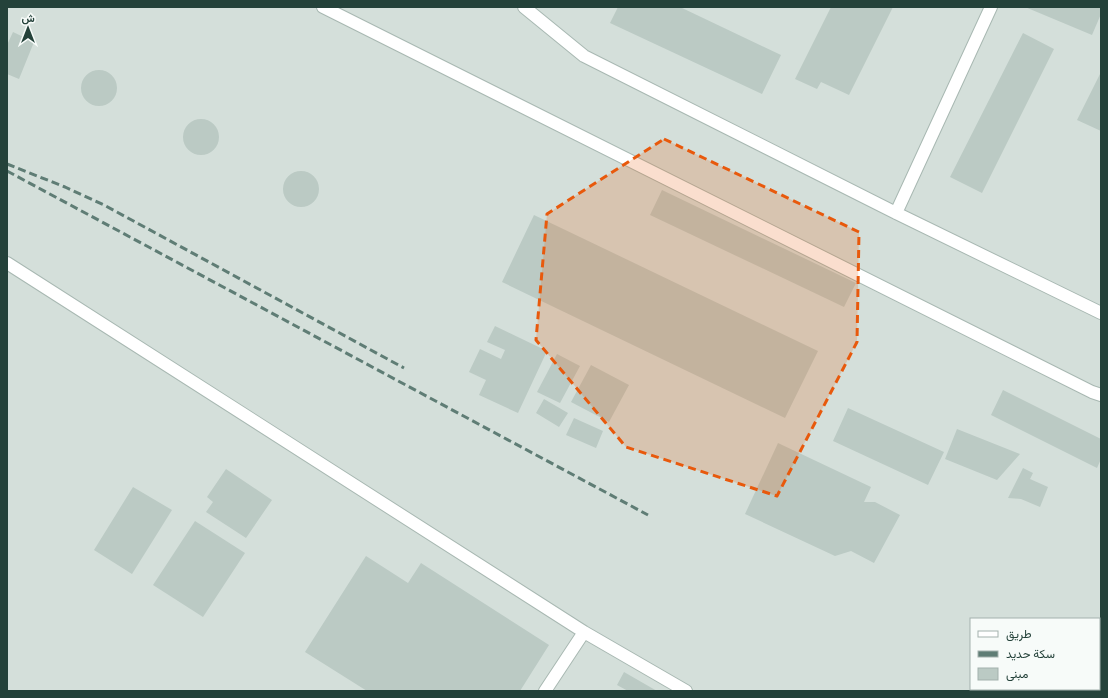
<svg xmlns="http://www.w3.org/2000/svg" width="1108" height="698" font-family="Signika,Vazirmatn,sans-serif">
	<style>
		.built { fill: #d4dfda; fill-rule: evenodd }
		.building { fill: #bbcac4 }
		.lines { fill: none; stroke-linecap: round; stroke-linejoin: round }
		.minor-casing { stroke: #a8b8b2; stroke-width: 14 }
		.minor { stroke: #fff; stroke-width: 12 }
		.rail { stroke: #5f7d75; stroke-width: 3; stroke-dasharray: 8 4; stroke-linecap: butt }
		.marked { fill: #e8590c; fill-opacity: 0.2; stroke: #e8590c; stroke-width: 3; stroke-dasharray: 8 5; stroke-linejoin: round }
	</style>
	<rect width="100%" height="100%" fill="#e6efeb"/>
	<path class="built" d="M7 7H1101V691H7ZM971 619H1099V689H971Z"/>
	<path class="building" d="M618 7H680L781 55 762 94 610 23Z
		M831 7H893L849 95 821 82 817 89 795 79Z
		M1025 7H1101V14L1092 35Z
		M13 32 34 42 19 79 7 74V45Z
		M1023 33 1054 49 982 193 950 177Z
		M81 88a18 18 0 1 1 36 0a18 18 0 1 1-36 0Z
		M1101 72V131L1077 120Z
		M183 137a18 18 0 1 1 36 0a18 18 0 1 1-36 0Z
		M283 189a18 18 0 1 1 36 0a18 18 0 1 1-36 0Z
		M662 190 856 283 844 307 650 215Z
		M534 215 818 351 785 418 502 282Z
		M495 326 547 351 518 413 479 395 486 380 469 372 480 349 501 359 505 350 487 342Z
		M557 354 580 366 560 403 537 392Z
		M591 365 629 385 609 422 571 402Z
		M1003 390 1101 439V459L1097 468 991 415Z
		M544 399 568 413 559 427 536 413Z
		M848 408 944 452 928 485 833 441Z
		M574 418 603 431 596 448 566 435Z
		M957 429 1020 454 997 480 945 459Z
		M778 443 871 487 864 502H875L900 515 874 563 851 551 835 556 745 514Z
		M1023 468 1033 473 1030 479 1048 487 1040 507 1021 499 1008 498Z
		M226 469 272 500 246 538 206 512 213 502 207 497Z
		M133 487 172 510 132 574 94 550Z
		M195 521 245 553 203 617 153 585Z
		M366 556 408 583 421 563 549 645 520 691H367L305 652Z
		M624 672 657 691H628L617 685Z"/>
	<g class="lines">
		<defs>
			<path id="minor" d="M323 7 1092 392 1101 395
				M524 7 584 56 896 213 1101 313
				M896 213 991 7
				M7 263 584 632 686 691
				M545 691 584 632"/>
		</defs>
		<use href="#minor" class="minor-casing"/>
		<use href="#minor" class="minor"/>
		<path class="rail" d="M7 164 65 187 104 205 404 368
			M7 171 648 515"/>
	</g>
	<path class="marked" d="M664 139 859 232 857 342 777 496 626 447 536 340 547 214Z"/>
	<rect width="1108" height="698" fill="none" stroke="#24423a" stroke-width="16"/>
	<rect x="970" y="618" width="130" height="72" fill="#f7fbf9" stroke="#a3b1ad"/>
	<rect x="978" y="631" width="20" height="6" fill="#ffffff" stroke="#a3b1ad"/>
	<text x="1006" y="638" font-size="12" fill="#24423a">طريق</text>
	<rect x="978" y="651" width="20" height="6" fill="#5f7d75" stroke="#a3b1ad"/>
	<text x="1006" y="658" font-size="12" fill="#24423a">سكة حديد</text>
	<rect x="978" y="668" width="20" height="12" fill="#bbcac4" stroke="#a3b1ad"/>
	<text x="1006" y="678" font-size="12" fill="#24423a">مبنى</text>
	<g transform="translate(28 28)" stroke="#f7fbf9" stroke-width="3" paint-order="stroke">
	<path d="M0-3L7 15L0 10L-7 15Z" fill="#24423a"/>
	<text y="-6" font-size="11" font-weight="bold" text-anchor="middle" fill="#24423a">ش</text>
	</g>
</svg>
